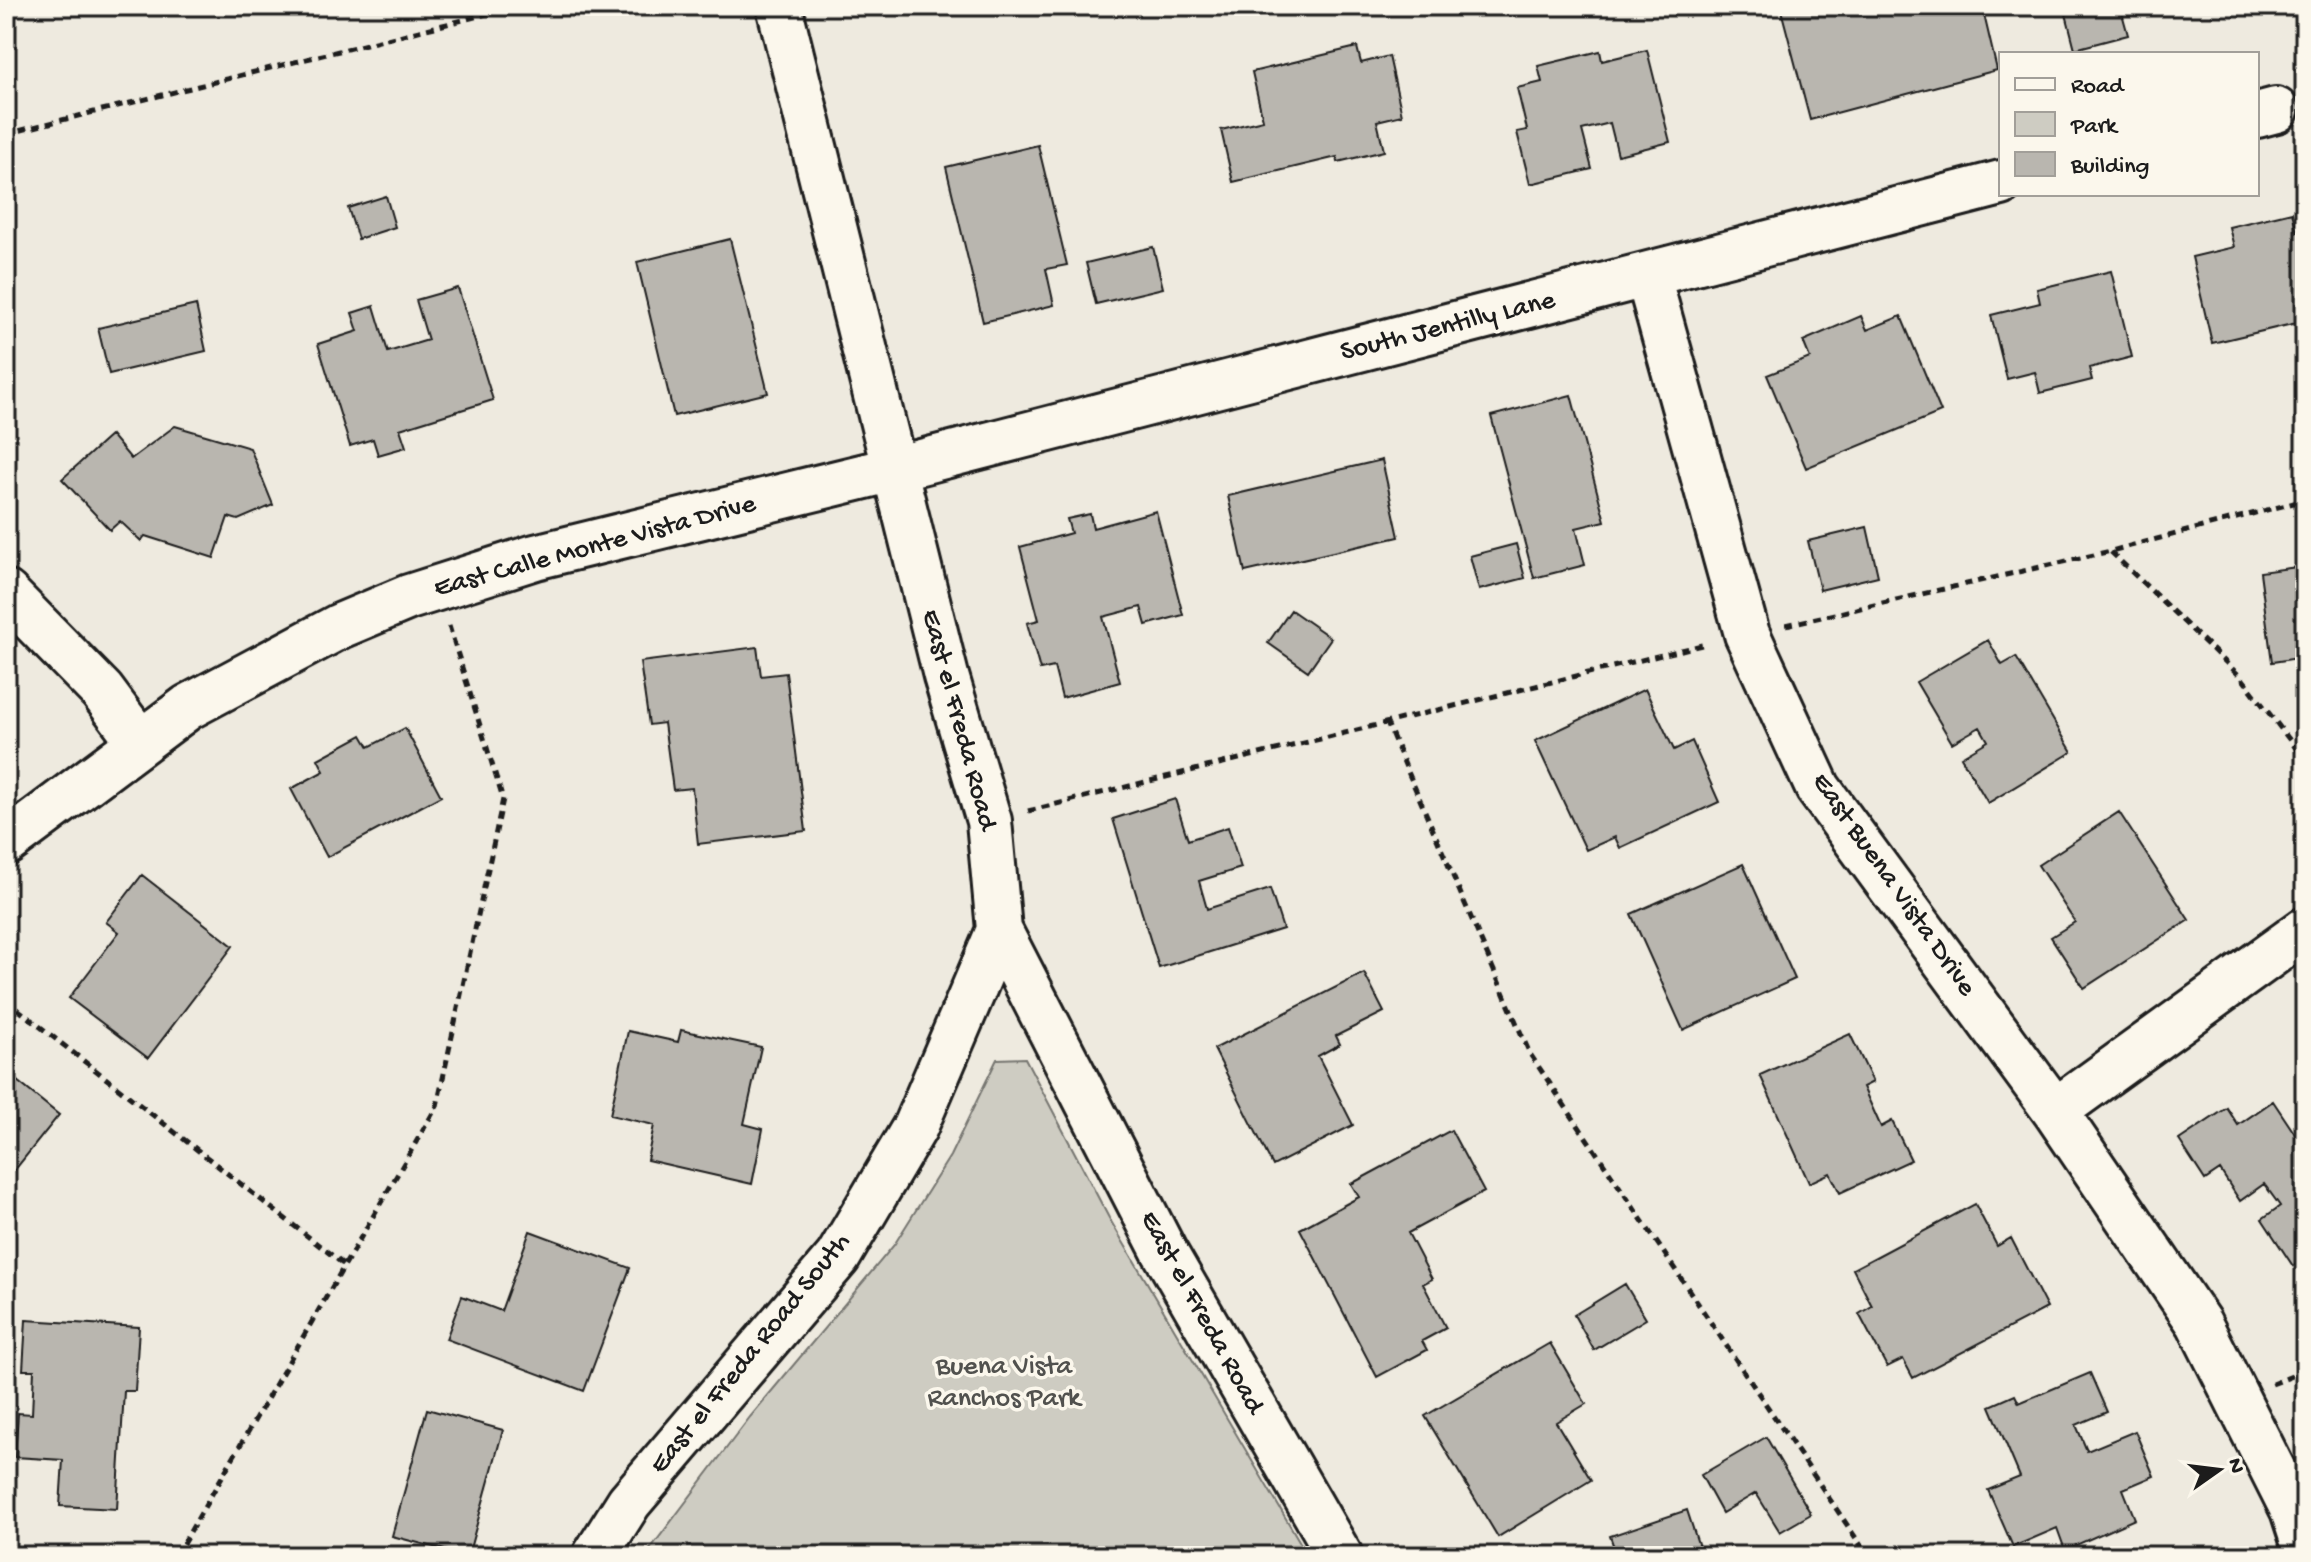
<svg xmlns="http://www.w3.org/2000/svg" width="2311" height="1562" font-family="'Gochi Hand',sans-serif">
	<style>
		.green { fill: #ceccc2; stroke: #75746f; stroke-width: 2 }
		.building { fill: #b9b6af; stroke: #1c1c1c; stroke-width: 2 }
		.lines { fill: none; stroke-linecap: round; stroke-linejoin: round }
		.minor-casing { stroke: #1c1c1c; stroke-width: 50 }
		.path { stroke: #1c1c1c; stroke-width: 5; stroke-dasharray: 8 6; stroke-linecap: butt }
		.minor { stroke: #fbf7ec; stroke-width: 44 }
		.labels { text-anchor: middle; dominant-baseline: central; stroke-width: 7; stroke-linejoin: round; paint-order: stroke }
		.street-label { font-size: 28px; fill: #1c1c1c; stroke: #fbf7ec }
		.park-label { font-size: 28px; fill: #51514e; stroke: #fbf7ec }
	</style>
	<rect width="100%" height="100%" fill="#eeeadf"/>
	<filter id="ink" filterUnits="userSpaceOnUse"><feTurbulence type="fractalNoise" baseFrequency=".0125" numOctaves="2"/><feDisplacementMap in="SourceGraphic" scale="16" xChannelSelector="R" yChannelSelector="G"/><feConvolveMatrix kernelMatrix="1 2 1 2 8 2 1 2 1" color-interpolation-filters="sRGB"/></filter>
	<g filter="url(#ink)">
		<path class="green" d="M1025 1058 1109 1218 1308 1556H645L750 1417 894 1245 950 1156 997 1059Z"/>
		<path class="building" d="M1780 6H1982L1997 70 1810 120Z
			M2064 6H2120L2128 35 2075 49Z
			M1357 47 1361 63 1389 56 1402 115 1377 121 1384 151 1338 162 1337 157 1233 182 1221 130 1263 120 1252 72Z
			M1647 50 1670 142 1618 155 1610 123 1582 130 1592 169 1530 184 1517 132 1527 130 1517 88 1542 82 1538 66 1600 51 1602 61Z
			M1038 145 1067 265 1046 269 1054 305 983 322 946 167Z
			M386 196 395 227 358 239 348 208Z
			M2292 212 2297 232 2305 230V321L2212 343 2192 257 2234 247 2229 227Z
			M730 239 768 393 674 416 637 262Z
			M1153 247 1163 288 1096 304 1086 263Z
			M2111 271 2132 357 2089 368 2092 380 2040 393 2035 372 2007 379 1991 315 2040 303 2037 289Z
			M458 288 493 400 400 429 406 447 378 455 373 439 350 446 318 344 358 331 352 313 374 306 388 352 428 340 416 300Z
			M196 305 206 351 109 374 98 328Z
			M1861 316 1867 330 1901 316 1941 412 1806 468 1767 375 1810 358 1803 341Z
			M1571 395 1605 521 1576 528 1585 565 1534 578 1491 416Z
			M175 426 250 448 273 505 238 520 228 517 214 558 145 536 141 541 120 521 110 530 62 479 111 435 131 459Z
			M1382 460 1399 537 1245 572 1228 496Z
			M1156 511 1183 615 1146 625 1141 607 1103 617 1120 682 1062 698 1054 667 1040 670 1027 623 1039 620 1020 547 1071 533 1067 519 1090 514 1093 528Z
			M1867 527 1878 576 1820 590 1808 541Z
			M1516 544 1525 578 1479 590 1470 556Z
			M2305 566V657L2272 662 2260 572Z
			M1291 610 1331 638 1308 671 1268 643Z
			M1988 640 2002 665 2016 657 2072 752 1988 803 1961 757 1988 741 1980 727 1952 743 1916 682Z
			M757 647 761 676 786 673 806 831 698 844 692 788 673 790 664 723 649 725 640 662Z
			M1645 689 1674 750 1692 741 1719 802 1620 848 1615 837 1586 850 1535 741Z
			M405 728 441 796 327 857 291 789 324 771 318 759 362 735 369 747Z
			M1175 799 1188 840 1228 827 1241 868 1199 881 1207 909 1270 889 1283 929 1159 968 1113 819Z
			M2119 812 2189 920 2084 988 2051 937 2075 922 2038 865Z
			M1743 864 1795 979 1683 1030 1631 914Z
			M142 875 233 946 148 1058 69 998 119 932 106 922Z
			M1364 973 1384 1012 1336 1036 1340 1044 1318 1056 1353 1125 1273 1166 1214 1049Z
			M681 1030 761 1047 744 1124 763 1129 752 1184 647 1160 654 1125 610 1115 628 1031 678 1042Z
			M1850 1034 1873 1082 1863 1087 1881 1127 1892 1121 1911 1160 1840 1193 1830 1173 1809 1183 1760 1075Z
			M6 1072 59 1115 6 1181Z
			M2273 1101 2305 1149V1258L2293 1266 2262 1219 2280 1206 2264 1184 2240 1201 2220 1170 2205 1180 2179 1140 2227 1108 2238 1125Z
			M1451 1130 1484 1192 1408 1233 1432 1279 1423 1284 1446 1328 1422 1341 1427 1350 1377 1377 1300 1229 1359 1197 1351 1184Z
			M1975 1204 1997 1246 2011 1238 2047 1308 1913 1378 1903 1359 1887 1367 1859 1314 1872 1306 1853 1269Z
			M530 1231 630 1268 584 1391 446 1339 462 1296 501 1311Z
			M1625 1284 1646 1319 1594 1350 1574 1315Z
			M26 1320 139 1327 135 1391H124L117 1509 60 1506 63 1460 15 1457 18 1413 32 1414 34 1370H23Z
			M1550 1343 1586 1404 1556 1422 1591 1480 1498 1537 1425 1416Z
			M2090 1373 2107 1412 2076 1425 2087 1451 2135 1431 2154 1476 2123 1489 2135 1519 2065 1550 2057 1528 2013 1547 1988 1490 2020 1477 1990 1406 2015 1395 2019 1403Z
			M427 1409 503 1430 468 1556 392 1536Z
			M1766 1437 1811 1514 1780 1532 1756 1493 1722 1513 1701 1475Z
			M1687 1510 1702 1556H1617L1610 1536Z"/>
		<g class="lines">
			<defs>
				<path id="minor" d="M779 6 946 676 989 821 999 930 1164 1251 1340 1556
					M2257 115 2276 110
					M1648 276 1747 634 1818 788 2055 1111 2199 1323 2293 1510 2305 1547
					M6 593 102 691 140 742
					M6 843 188 707 340 626 409 597 535 557 894 469 2001 183
					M2055 1111 2305 930
					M595 1556 629 1502 838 1257 915 1127 999 930"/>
			</defs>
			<use href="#minor" class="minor-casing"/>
			<path class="path" d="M6 134 519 6
				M2111 552 2242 678 2305 760
				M1786 625 2111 551 2305 500
				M1386 721 1530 1054 1868 1556
				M1028 811 1706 644
				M6 1000 343 1264
				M2272 1384 2305 1371
				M176 1556 437 1106 503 799 449 626"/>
			<use href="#minor" class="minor"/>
		</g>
	</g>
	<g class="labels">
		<g class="street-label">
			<text transform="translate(1448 327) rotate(-14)">South Jentilly Lane</text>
			<text transform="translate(595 547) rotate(-15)">East Calle Monte Vista Drive</text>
			<text transform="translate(958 720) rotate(75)">East el Freda Road</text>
			<text transform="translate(1893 885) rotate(55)">East Buena Vista Drive</text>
			<text transform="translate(1201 1313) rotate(61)">East el Freda Road</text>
			<text transform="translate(751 1354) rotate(-51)">East el Freda Road South</text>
		</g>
		<g class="park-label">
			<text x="1004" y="1367">Buena Vista<tspan x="1004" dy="32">Ranchos Park</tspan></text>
		</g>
	</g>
	<rect width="2311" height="1562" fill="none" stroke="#fbf7ec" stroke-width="32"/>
	<rect x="16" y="16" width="2279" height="1530" fill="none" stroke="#1c1c1c" stroke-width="3" filter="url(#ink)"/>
	<rect x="1999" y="52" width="260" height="144" fill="#fbf7ec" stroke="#a29f99" stroke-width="2"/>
	<rect x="2015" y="78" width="40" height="12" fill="#fbf7ec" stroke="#a29f99" stroke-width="2"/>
	<text x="2071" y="92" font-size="24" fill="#1c1c1c">Road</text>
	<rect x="2015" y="112" width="40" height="24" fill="#ceccc2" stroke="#a29f99" stroke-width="2"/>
	<text x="2071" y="132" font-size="24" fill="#1c1c1c">Park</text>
	<rect x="2015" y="152" width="40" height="24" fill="#b9b6af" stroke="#a29f99" stroke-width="2"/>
	<text x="2071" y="172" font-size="24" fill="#1c1c1c">Building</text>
	<g transform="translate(2219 1470) rotate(76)" stroke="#fbf7ec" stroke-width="6" paint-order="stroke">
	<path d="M0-6L14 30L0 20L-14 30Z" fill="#1c1c1c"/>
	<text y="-12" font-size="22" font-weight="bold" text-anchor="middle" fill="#1c1c1c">N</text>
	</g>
</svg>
